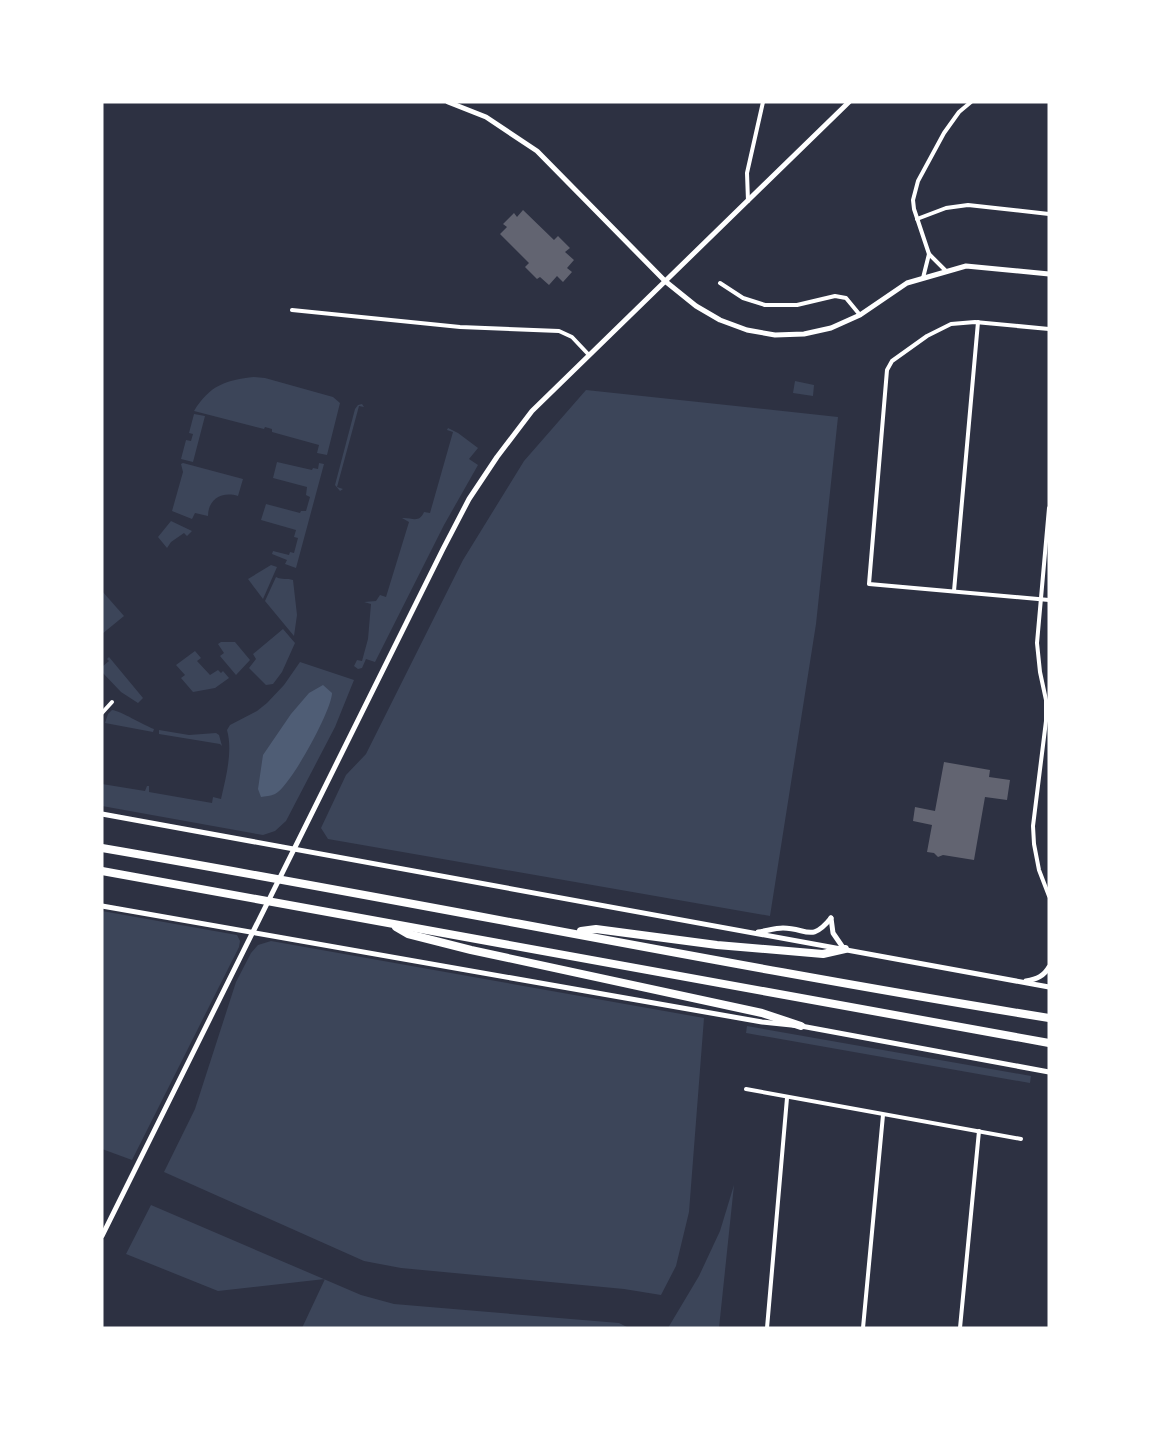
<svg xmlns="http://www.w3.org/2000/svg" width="1151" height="1430" font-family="'Libre Baskerville',serif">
  <rect width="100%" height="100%" fill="#2d3142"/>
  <g fill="#3c4559">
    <path d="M254,377l11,1 68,19 7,6 -13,52 -10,-2 2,-8 -47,-13v-3l-7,-2 -1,2 -70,-18c16,-26 32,-31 60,-34z"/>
    <path d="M795,381l19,4 -1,11 -20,-3z"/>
    <path d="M586,390l252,27 -22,207 -46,292 -442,-77 -7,-11 25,-53 20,-21 97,-194 61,-99z"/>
    <path d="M362,404l2,3 -5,-1 -22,81 6,2 -3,2 -5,-6 20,-76 3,-4z"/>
    <path d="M194,414l11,2 -12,46 -12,-3 5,-19 5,1 2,-7 -4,-1z"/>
    <path d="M448,428l10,5 20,15 -9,11 9,6 -34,60 -69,137 -9,-3 -4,9 -4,1 -4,-3 3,-6 5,1 6,-22 3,-35 -7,-2 12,-1 4,-6 6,2 23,-75 -7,-4c9,-1 17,6 22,-6l6,1 23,-81 -6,-2z"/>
    <path d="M277,462l35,8 1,-2 5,1 1,-6 5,1 -28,104 -11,-4 2,-4 -15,-6 1,-3 16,4 1,-3 4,1 4,-15 -4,-1 2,-7 -35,-10 5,-16 34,9 1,-2h5l4,-14 -4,-2 1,-8 -34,-9z"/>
    <path d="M183,463l60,16 -5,17c-16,-5 -30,3 -30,20l-13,-3 -3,6 -20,-8 11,-39 -2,-8z"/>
    <path d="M171,521l21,10 -5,5 -3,-3 -13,9 -4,6 -9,-11z"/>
    <path d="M271,565l6,2 -14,32 -15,-20z"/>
    <path d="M276,577c6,3 11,1 17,3l4,35 -3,21 -29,-35z"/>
    <path d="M102,591l22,25 -22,18z"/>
    <path d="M283,629l12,14 -13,29 -9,12 -7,1 -17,-17 7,-9 -3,-5z"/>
    <path d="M221,642h14l15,18 -14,15 -16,-19 4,-3 -6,-9z"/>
    <path d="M195,651l6,7 -4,3 13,14 8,-5 3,3 2,-2 6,7 -14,10 -22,4 -12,-14 4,-3 -9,-10z"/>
    <path d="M109,657l34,41 -5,5 -17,-11 -19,-20v-5l7,-6 -2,-2z"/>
    <path d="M300,662l54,18 -19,47 -49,94 -11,10 -12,4 -161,-29v-22l43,7 2,-5h2v6l63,11 1,-6 8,2c5,-22 12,-48 6,-69l3,-5 27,-14 10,-8 17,-18z"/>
    <path d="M112,710c9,1 31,15 42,19l-1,3 -48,-9 3,-9z"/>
    <path d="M159,730l30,5 27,-2 3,2 3,11 -2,-2 -61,-10z"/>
    <path d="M102,911l135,24 3,6 -1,6 -107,213 -30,-11z"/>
    <path d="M271,941l433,77 -15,194 -13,54 -15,29 -37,-6 -223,-21 -37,-7 -200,-89 31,-63 41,-127 15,-29 7,-8z"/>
    <path d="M747,1026l284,50 -1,7 -284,-50z"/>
    <path d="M734,1185l-15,143h-51l31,-52 21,-45z"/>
    <path d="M151,1205l210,90 33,9 225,19 10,5h-327l23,-49 -107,12 -92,-37z"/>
  </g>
  <path fill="#4f5d75" d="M323,685l9,8c0,17 -42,94 -57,101 -4,2 -10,2 -14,3l-3,-8 5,-34 28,-41 18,-21z"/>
  <g fill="#626471">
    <path d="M523,210l31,30 4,-4 12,12 -5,4 9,8 -7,8 5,4 -9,10 -6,-6 -8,9 -9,-8 -3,2 -12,-12 4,-4 -29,-29 7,-7 -4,-3 11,-11 3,4z"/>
    <path d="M944,762l46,8 -1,7 21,3 -3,20 -22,-3 -11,63 -31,-5 -5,2 -4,-4 -7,-1 5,-27 -19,-4 2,-14 20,4z"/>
  </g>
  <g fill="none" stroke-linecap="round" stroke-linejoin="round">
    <g stroke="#fff" stroke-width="4">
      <path d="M748,201l-1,-28 16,-71"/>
      <path d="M917,219l29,-11 22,-3 81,9"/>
      <path d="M929,254l17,17"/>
      <path d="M923,278l6,-24 -15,-45 -1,-9 5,-19 26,-48 15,-21 12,-10"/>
      <path d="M720,283l23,15 22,7h32l38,-9 11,2 14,17"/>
      <path d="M292,310l168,17 99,4 13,6 17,18"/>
      <path d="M1049,329l-74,-7 -24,2 -24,12 -35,25 -5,9 -18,214 180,16"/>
      <path d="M1049,508l-12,135 3,29 6,28v21l-13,105 1,18 5,26 10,26"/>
      <path d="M954,591l24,-269"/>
      <path d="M102,713l10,-11"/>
      <path d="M746,1089l275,50"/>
      <path d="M767,1328l20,-230"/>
      <path d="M863,1328l20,-213"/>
      <path d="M960,1328l19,-197"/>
    </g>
    <path stroke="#fff" stroke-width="5" d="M448,102l38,15 51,34 128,130 31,25 24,14 27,10 28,5 29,-1 27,-6 29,-13 47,-32 59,-17 83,8"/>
    <g stroke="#fff" stroke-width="5">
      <path d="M102,814l947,173"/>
      <path d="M102,906l660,116 39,4 248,46"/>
      <path d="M831,918l2,15 11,16"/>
      <path d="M758,932c8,-1 17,-4 25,-4 24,0 28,15 48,-10"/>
      <path d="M1026,981c11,-2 18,-5 23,-14"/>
      <path d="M102,1236l341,-687 26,-50 28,-42 35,-46 317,-309"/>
    </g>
    <g stroke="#fff" stroke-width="8">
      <path d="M102,848c316,54 630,119 947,170"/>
      <path d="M102,871l947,172"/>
      <path d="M396,927l12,7 63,16 291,63 39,13"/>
      <path d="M581,931l15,-2 121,16 106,9 22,-5"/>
    </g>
  </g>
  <rect width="1151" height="1430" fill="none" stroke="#ffffff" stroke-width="207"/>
</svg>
